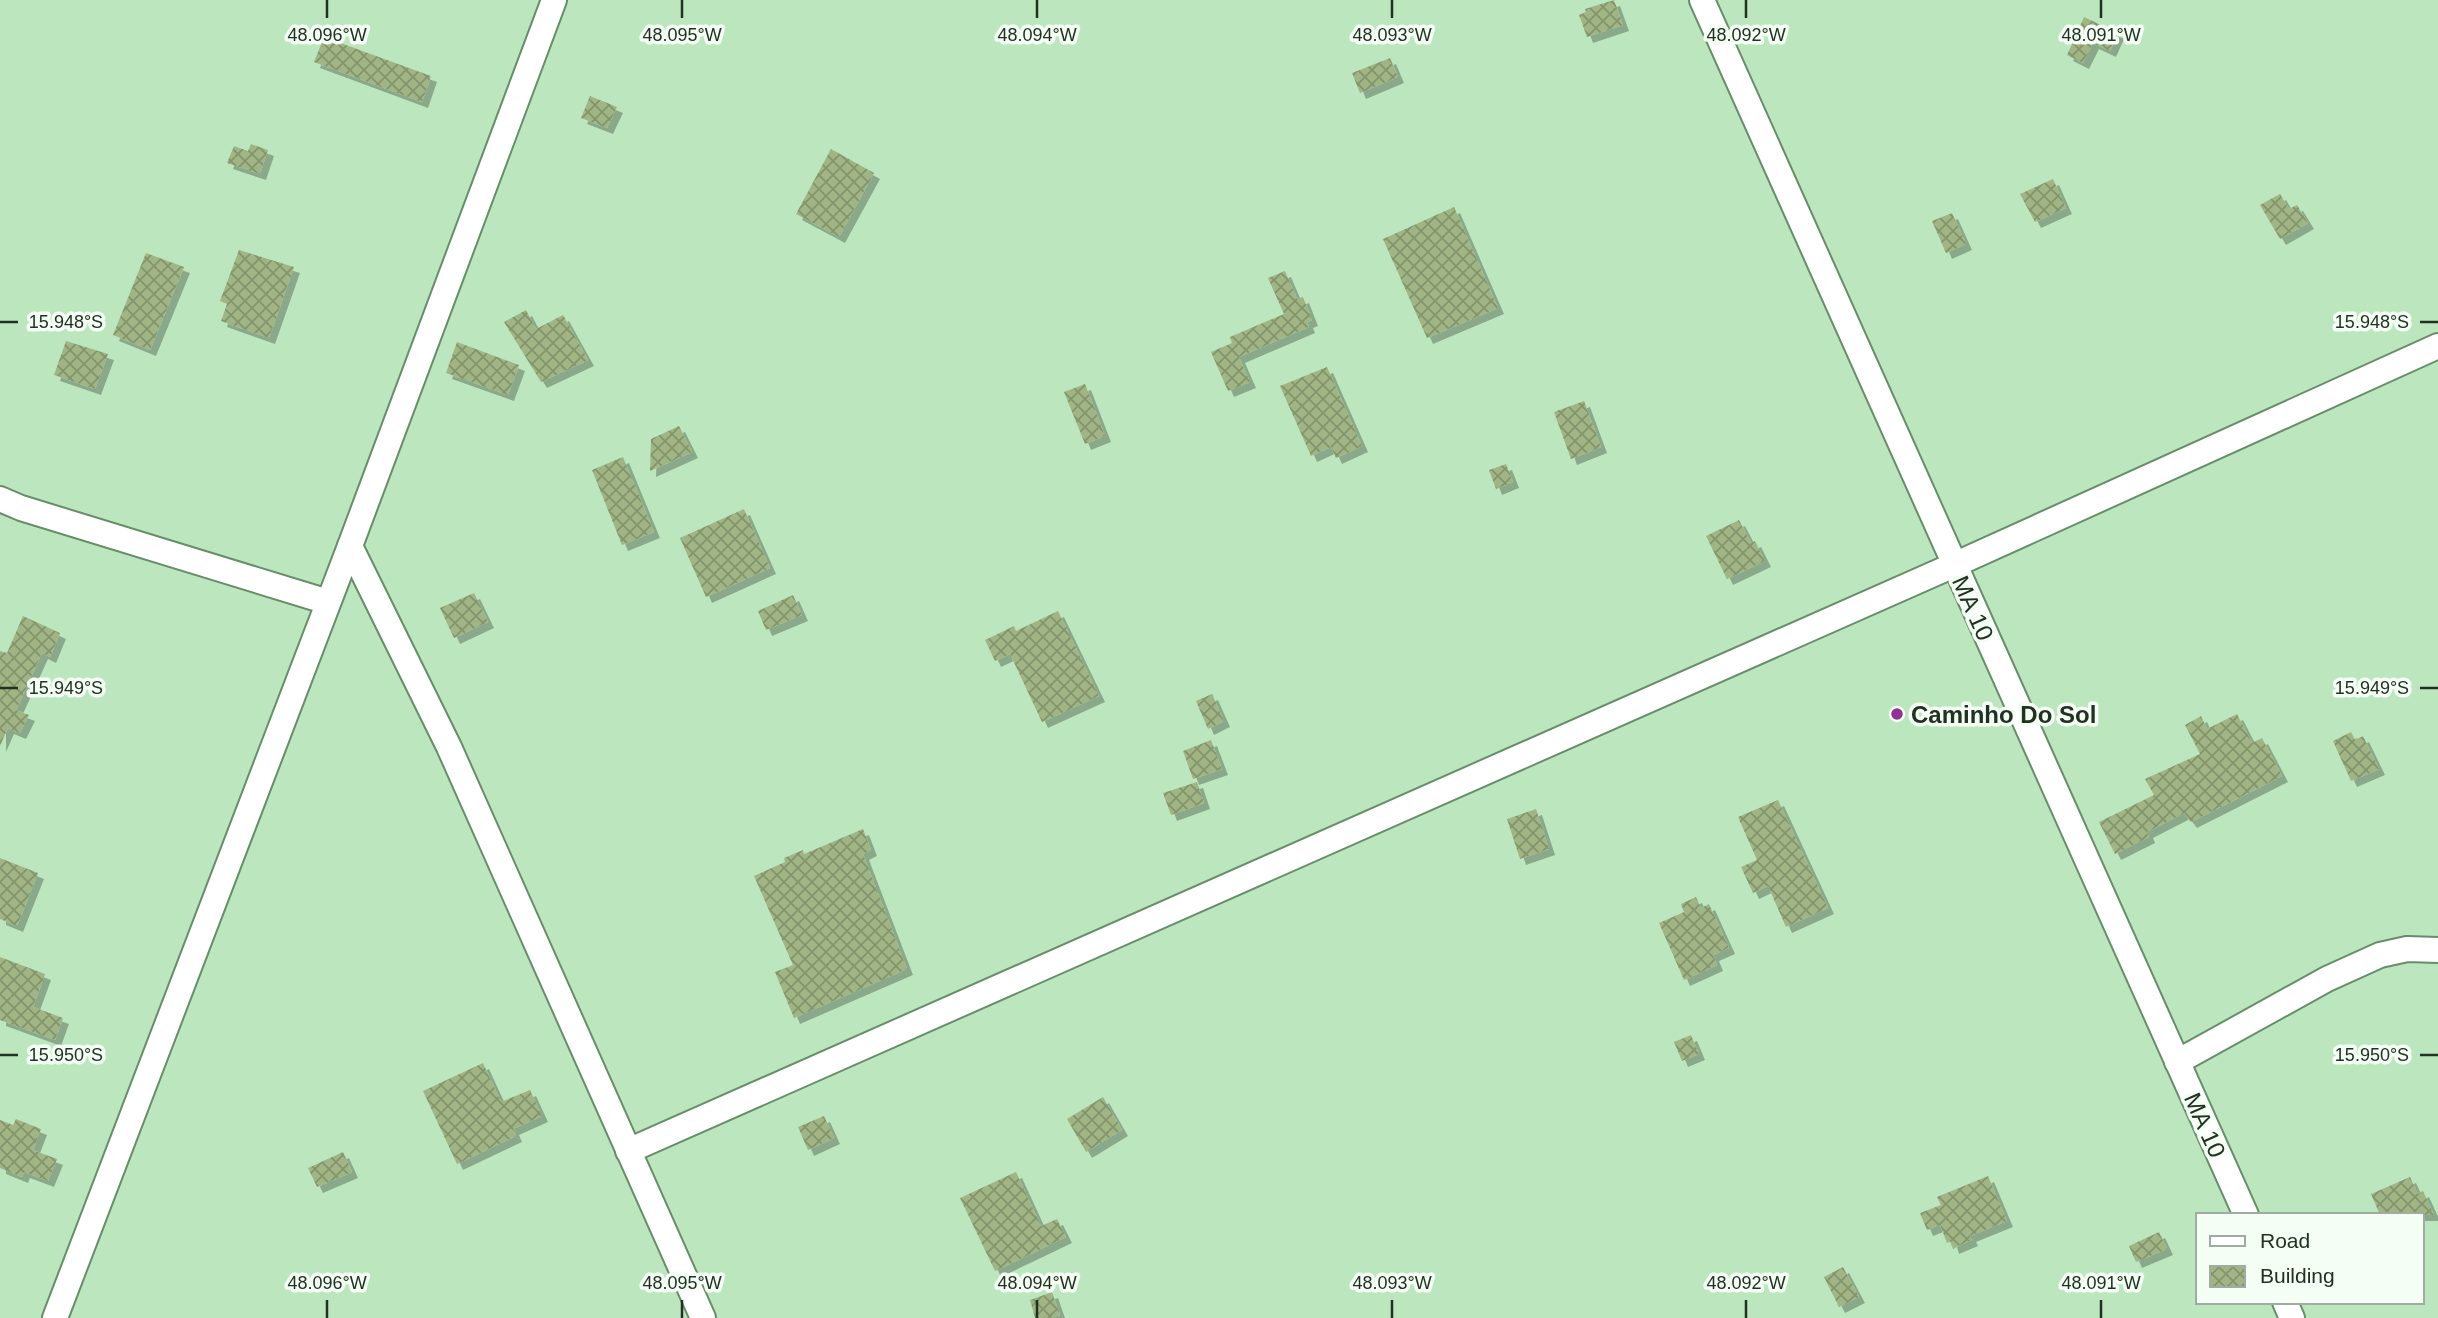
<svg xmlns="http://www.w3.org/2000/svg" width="2438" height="1318" font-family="Arial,sans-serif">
  <defs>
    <pattern id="building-cross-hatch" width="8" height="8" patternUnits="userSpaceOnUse" patternTransform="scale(1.75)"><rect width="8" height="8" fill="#a1b584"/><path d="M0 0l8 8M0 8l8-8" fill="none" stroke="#83946c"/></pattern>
    <filter id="shadow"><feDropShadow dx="6" dy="6" stdDeviation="0" flood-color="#0004"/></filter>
  </defs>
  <rect width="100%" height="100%" fill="#bce7be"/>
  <g fill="url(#building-cross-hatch)" filter="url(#shadow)">
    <path d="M1614,0l9,25 -36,12 -8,-22 7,-3 -1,-3z"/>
    <path d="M2084,17l34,16 -8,18 -17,-8 -10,20 -16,-8z"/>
    <path d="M324,37l107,39 -9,26 -108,-40z"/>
    <path d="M1390,58l8,19 -38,16 -8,-20z"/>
    <path d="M590,96l27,11 -10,21 -26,-10z"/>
    <path d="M251,144l17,6 -8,24 -33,-11 7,-17 14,5z"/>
    <path d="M831,149l43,24 -35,64 -43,-23z"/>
    <path d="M2053,179l13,29 -31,14 -15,-28z"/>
    <path d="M2280,194l9,15 8,-4 11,18 -28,16 -20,-34z"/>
    <path d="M1454,207l44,101 -71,30 -44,-99z"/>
    <path d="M1952,213l14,31 -20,9 -14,-32z"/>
    <path d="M239,250l55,17 -25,71 -48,-17 6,-17 -7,-3z"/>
    <path d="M146,253l38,14 -34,83 -37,-15z"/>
    <path d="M1285,271l12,28 6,-2 9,23 -5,2 2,5 -70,30 11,25 -22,9 -17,-39 21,-9 -2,-6 54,-23 -16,-36z"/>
    <path d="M526,310l10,19 27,-14 25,45 -47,22 -37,-60z"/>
    <path d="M66,341l42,13 -13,35 -41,-14z"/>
    <path d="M457,342l62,23 -11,30 -62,-22z"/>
    <path d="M1327,367l35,79 -26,12 -5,-11 -20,9 -31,-70z"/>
    <path d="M1085,384l20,52 -20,8 -21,-52z"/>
    <path d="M1584,401l17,46 -30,12 -17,-47z"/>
    <path d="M679,426l13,26 -42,19 1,-32z"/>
    <path d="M623,457l31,75 -32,13 -30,-75z"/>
    <path d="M1506,464l7,18 -17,7 -7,-19z"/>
    <path d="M744,509l26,59 -64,29 -26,-59z"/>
    <path d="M1739,520l12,23 4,-2 10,20 -38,18 -21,-43z"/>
    <path d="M474,593l14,29 -34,16 -14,-30z"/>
    <path d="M793,595l9,20 -36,15 -8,-19z"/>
    <path d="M1058,611l41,85 -57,26 -32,-68 -15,7 -10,-21 29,-14 2,5z"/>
    <path d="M23,616l37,17 -10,24 -8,-4 -26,57 13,5 -9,18 -12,-5 -8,18v-95l7,2z"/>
    <path d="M1212,694l12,27 -16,8 -12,-28z"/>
    <path d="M2237,714l15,29 10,-5 20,38 -91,46 -7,-9 -37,19 2,5 -34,17 -16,-32 55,-27 -9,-16 55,-25 -15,-29 16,-9 6,13z"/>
    <path d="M2351,732l4,8 8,-4 16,33 -28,12 -18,-40z"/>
    <path d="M1211,740l11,29 -29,10 -10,-28z"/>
    <path d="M1197,782l7,21 -33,12 -8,-22z"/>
    <path d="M1778,800l50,108 -42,19 -18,-41 -15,7 -12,-26 16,-7 -19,-43z"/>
    <path d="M1536,809l13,40 -29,10 -13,-40z"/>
    <path d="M863,829l8,21 -8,4 44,115 -113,49 -19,-46 18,-7 -39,-89 31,-14 -1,-4 19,-8 1,4z"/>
    <path d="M0,858l38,15 -21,53 -17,-7z"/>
    <path d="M1696,897l5,11 8,-4 20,44 -16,7 4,10 -33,15 -25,-57 25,-11 -3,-8z"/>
    <path d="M0,957l45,17 -12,33 30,11 -8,22 -55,-20z"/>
    <path d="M1691,1035l8,19 -17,7 -8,-19z"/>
    <path d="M483,1063l18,39 29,-12 12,26 -29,13 3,7 -59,28 -34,-73z"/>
    <path d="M1103,1097l19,33 -36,22 -19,-33z"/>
    <path d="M824,1116l10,22 -26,12 -10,-23z"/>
    <path d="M16,1119l25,10 -8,21 24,9 -9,22 -24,-9 -2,5 -22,-9v-48l13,5z"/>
    <path d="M343,1152l9,20 -35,15 -9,-19z"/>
    <path d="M1016,1172l25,54 16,-7 9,18 -71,34 -35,-73z"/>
    <path d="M1988,1176l19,45 -37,15 2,4 -19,8 -2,-7 -4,2 -7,-18 -13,5 -7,-17 21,-8 -4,-8z"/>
    <path d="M2410,1177l8,17 5,-3 11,24h-54l-9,-21z"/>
    <path d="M2159,1232l8,17 -31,13 -7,-16z"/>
    <path d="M1843,1267l16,30 -20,10 -15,-30z"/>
    <path d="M1052,1292l8,23 -10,3h-15l-5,-18z"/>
  </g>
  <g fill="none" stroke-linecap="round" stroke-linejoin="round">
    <defs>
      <g id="minor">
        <path d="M1702,0l544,1215"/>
        <path d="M0,499l21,9 307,94"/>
        <path d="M350,546l99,201 254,571"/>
        <path d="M2177,1062l150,-83 53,-24 27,-6 31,1"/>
        <path d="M628,1151l1326,-586 484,-219"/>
        <path d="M2285,1302l7,16"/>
        <path d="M55,1318l295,-772 204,-546"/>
      </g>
    </defs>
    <use href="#minor" stroke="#668e69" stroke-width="28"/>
    <use href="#minor" stroke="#fff" stroke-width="24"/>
  </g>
  <path fill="none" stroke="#213222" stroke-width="2.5" d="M327,0v18M682,0v18M1037,0v18M1392,0v18M1746,0v18M2101,0v18M0,322h18M2420,322h18M0,688h18M2420,688h18M0,1055h18M2420,1055h18M327,1300v18M682,1300v18M1037,1300v18M1392,1300v18M1746,1300v18M2101,1300v18"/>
  <circle fill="#943198" stroke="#f5fef5" stroke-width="2.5" cx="1897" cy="714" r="7"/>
  <g text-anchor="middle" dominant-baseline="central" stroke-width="7" stroke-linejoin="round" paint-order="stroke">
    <g font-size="24" fill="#213222" stroke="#f5fef5">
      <text transform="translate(1973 608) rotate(66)">MA 10</text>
      <text transform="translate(2205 1125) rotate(66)">MA 10</text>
    </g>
    <g font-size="24" font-weight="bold" fill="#213222" stroke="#f5fef5" text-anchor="start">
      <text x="1911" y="714">Caminho Do Sol</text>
    </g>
  </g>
  <g font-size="18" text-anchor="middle" fill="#213222" stroke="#f5fef5" stroke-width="7" stroke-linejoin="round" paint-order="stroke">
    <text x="327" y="41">48.096°W</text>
    <text x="682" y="41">48.095°W</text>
    <text x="1037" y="41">48.094°W</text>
    <text x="1392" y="41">48.093°W</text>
    <text x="1746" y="41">48.092°W</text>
    <text x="2101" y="41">48.091°W</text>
    <text x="66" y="328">15.948°S</text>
    <text x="2372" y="328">15.948°S</text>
    <text x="66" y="694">15.949°S</text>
    <text x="2372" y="694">15.949°S</text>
    <text x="66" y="1061">15.950°S</text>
    <text x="2372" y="1061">15.950°S</text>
    <text x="327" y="1289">48.096°W</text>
    <text x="682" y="1289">48.095°W</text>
    <text x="1037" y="1289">48.094°W</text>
    <text x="1392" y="1289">48.093°W</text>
    <text x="1746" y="1289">48.092°W</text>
    <text x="2101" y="1289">48.091°W</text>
  </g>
  <rect x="2196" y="1213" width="228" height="91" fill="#f5fef5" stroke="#a0aca1" stroke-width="2"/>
  <rect x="2210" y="1236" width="35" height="10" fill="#ffffff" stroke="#a0aca1" stroke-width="2"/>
  <text x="2260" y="1248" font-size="21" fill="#213222">Road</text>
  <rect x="2210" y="1266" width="35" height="21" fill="url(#building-cross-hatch)" stroke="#a0aca1" stroke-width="2"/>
  <text x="2260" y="1283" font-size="21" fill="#213222">Building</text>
</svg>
